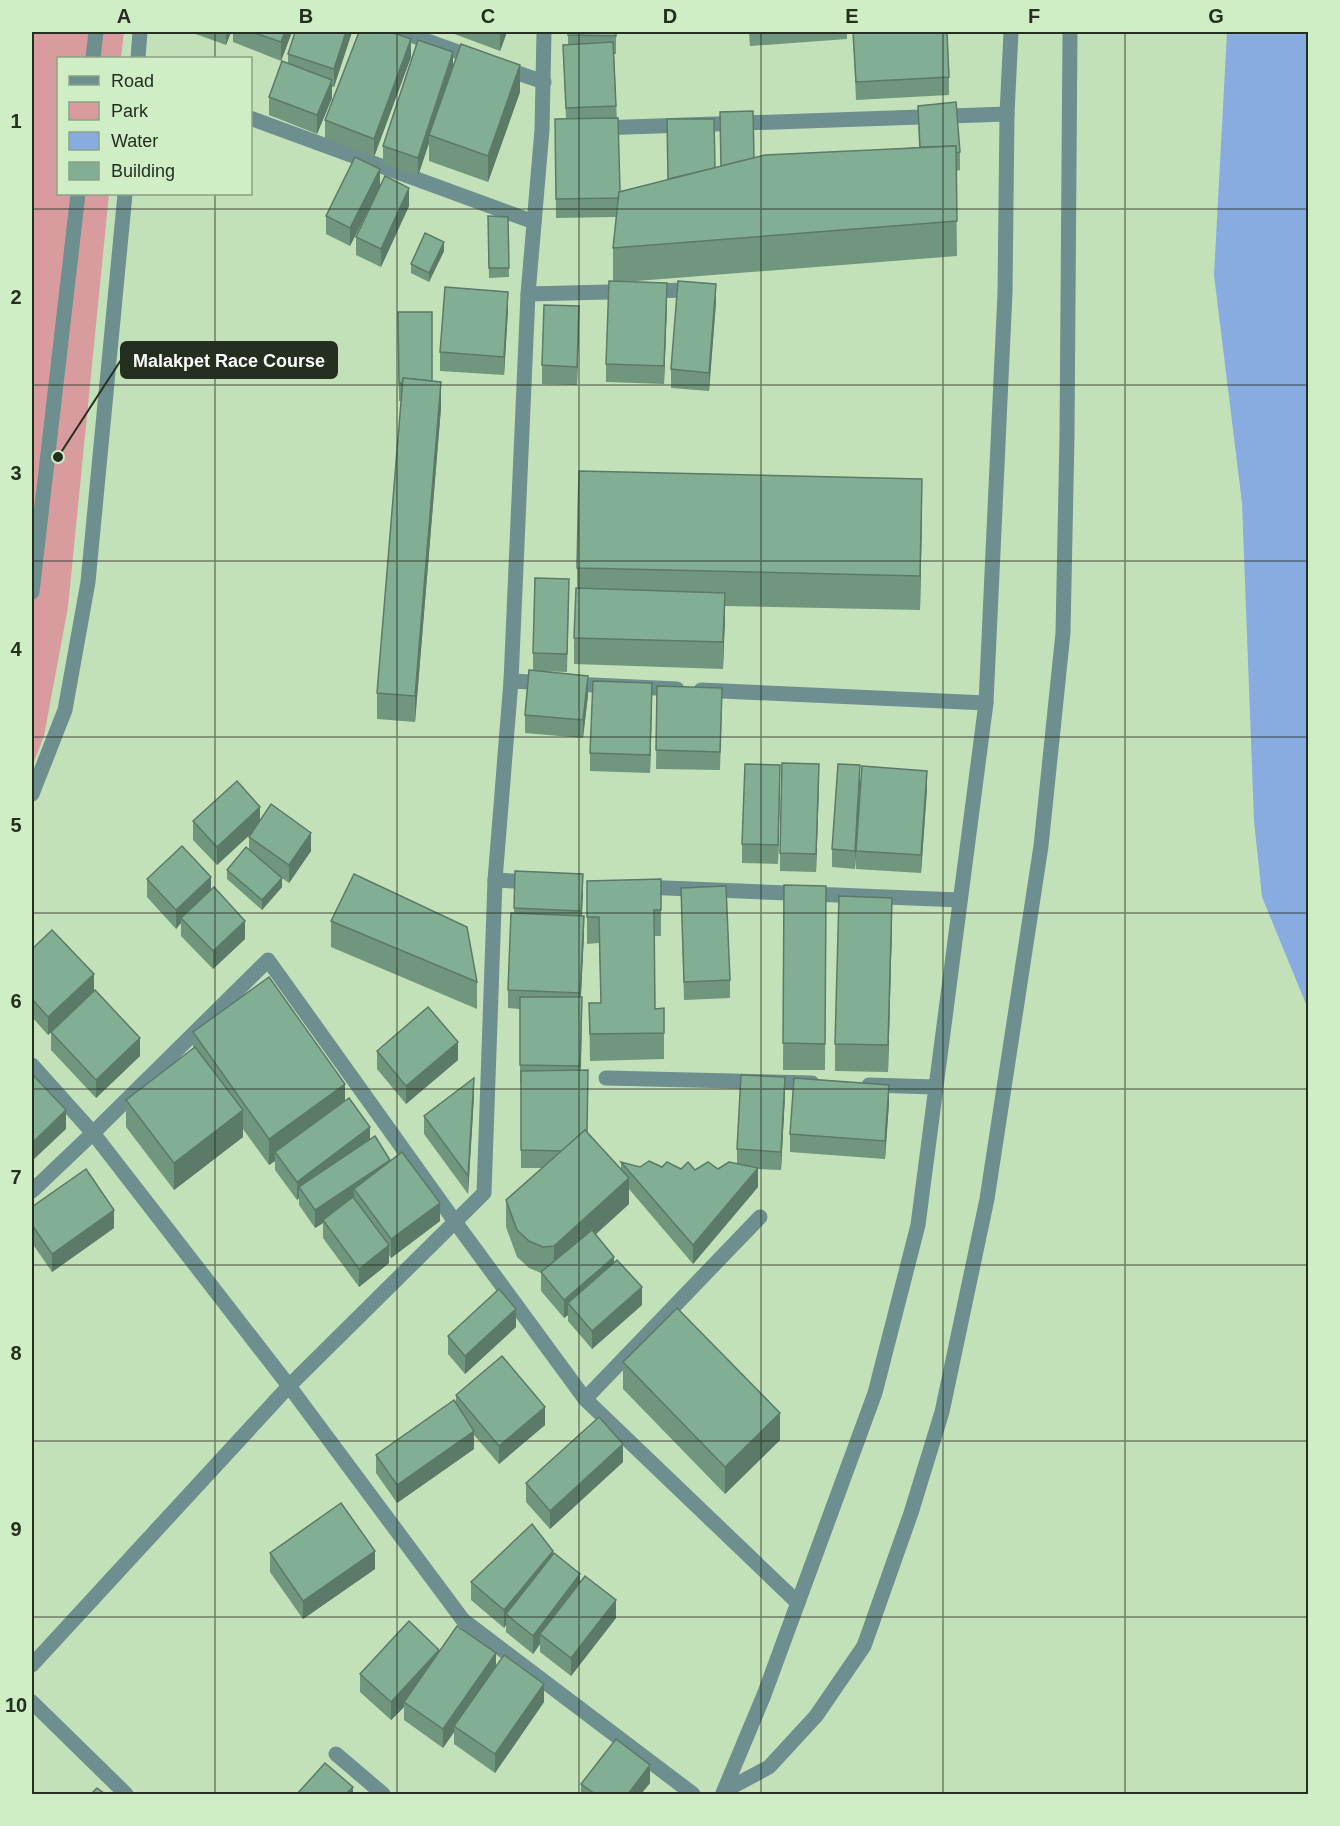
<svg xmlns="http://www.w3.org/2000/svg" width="1340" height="1826" font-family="Helvetica,sans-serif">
  <rect width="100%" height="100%" fill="#c3e1b9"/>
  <path fill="#d99c9e" d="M32,32h92l-3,26h-63v136h51l-41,413 -24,129 -12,31z"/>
  <path fill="#89ace0" d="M1227,32h81v977l-46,-112 -8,-76 -12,-318 -28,-228z"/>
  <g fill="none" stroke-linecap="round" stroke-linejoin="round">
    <g stroke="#6d8f90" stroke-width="15">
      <path d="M402,32l76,27"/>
      <path d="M93,58l3,-26"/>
      <path d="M138,58l2,-26"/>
      <path d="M503,68l41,14"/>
      <path d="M250,118l284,104"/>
      <path d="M599,128l408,-14"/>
      <path d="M528,294l160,-4"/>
      <path d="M32,592l46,-398"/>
      <path d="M511,681l166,8"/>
      <path d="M701,690l285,13"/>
      <path d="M32,794l33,-84 23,-128 37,-388"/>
      <path d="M495,880l39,2"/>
      <path d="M642,887l318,13"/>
      <path d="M32,1065l61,68 196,253 174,234 230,174"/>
      <path d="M606,1078l206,5"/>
      <path d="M869,1085l66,2"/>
      <path d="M32,1191l61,-58 175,-173 188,263 129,176 213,204"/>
      <path d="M585,1399l175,-182"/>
      <path d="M32,1665l257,-279 195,-193 11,-313 16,-199 17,-387 14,-164 2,-98"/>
      <path d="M32,1702l94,92"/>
      <path d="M336,1754l47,40"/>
      <path d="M726,1790l43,-23 47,-51 48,-70 47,-133 31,-101 45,-213 54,-353 22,-213 4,-197 3,-404"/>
      <path d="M723,1793l41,-98 111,-302 43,-168 68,-522 19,-410 2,-179 4,-82"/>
    </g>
  </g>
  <g fill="#70967e">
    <path d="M190,32h41l-5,13z"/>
    <path d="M233,32h59l-11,29 -48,-19z"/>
    <path d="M352,32l-18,55h-2v11l-15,36 -48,-19v-18l19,-34v-9z"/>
    <path d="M449,32h58l-7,19z"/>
    <path d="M616,32v22h-2l6,137 101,-25 -1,-54 34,46 165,-11 -1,-41 42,46v18l-4,1 1,85 -333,26 43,20 -3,82 -58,-2v-18l7,-83v-33l3,-31 -60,1 -1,-99h11l-3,-74 5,-1v-9z"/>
    <path d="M749,32h98v7l-97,7z"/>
    <path d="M853,32l96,45v18l-93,5z"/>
    <path d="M411,57l-37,100 -49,-19v-18z"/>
    <path d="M453,67l67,25 -32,90 -59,-21v-18l-11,33 -35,-12v-18z"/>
    <path d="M380,187l29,19 -28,61 -25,-12v-18l21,-45 -27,54 -24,-12v-18z"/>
    <path d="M488,216l20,1 1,60 -20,1z"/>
    <path d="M444,251l-15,31 -18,-9v-9z"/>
    <path d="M716,302l-7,89 -38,-3v-19z"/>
    <path d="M508,310l-4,65 -64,-4v-19z"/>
    <path d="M398,312l34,69 9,27 -26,314 -38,-3v-26l24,-292h-2z"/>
    <path d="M579,324l-2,61 -35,-1v-19z"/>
    <path d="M922,513l-2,97 -195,-4 -2,63 -149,-5v-26l3,-50v-20z"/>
    <path d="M569,597l-2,75 -28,-1 49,24 -5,43 -58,-5v-18l8,-44v-18z"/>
    <path d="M657,686l65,20 -2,64 -64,-1z"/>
    <path d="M652,701l-2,72 -60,-2v-18z"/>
    <path d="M819,782l-3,90 -36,-1v-18z"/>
    <path d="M780,783l-2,81 -36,-1v-19z"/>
    <path d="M860,783l-5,86 -23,-2v-18z"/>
    <path d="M927,789l-6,84 -65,-4v-18z"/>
    <path d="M193,821h67l51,30 -22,32 -7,-5v9l-20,23 -35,-31v-9l22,-20v-13l4,-5 -36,33 -24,-25z"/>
    <path d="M515,871l68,21 -1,24 2,18 -3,63 1,18 -1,55 6,62 34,37v-7l19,5h22l33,3 23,-1 19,-6v-14l48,-54 -4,75 -23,-1v18l-65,77 -64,-75v15l-34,31 47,70 -50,44 -24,-28v-6l-4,3 -23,-27v-18l-12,-5 -12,-11 -11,-30v-27l36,-32h-21v-85h-1v-74l-12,-1v-18l6,-77z"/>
    <path d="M147,879l64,11 34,49 -32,30 -32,-33v-13l-5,6 -29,-32z"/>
    <path d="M661,879v57h-7l1,73 9,-1v51l-74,2 -1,-58h12l-2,-60 -12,1v-63z"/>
    <path d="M784,885l42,1 -1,184h-42z"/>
    <path d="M681,888l49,92v18l-46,2z"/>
    <path d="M331,921l146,61v27l-146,-62z"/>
    <path d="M892,924l-4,148 -53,-1v-27z"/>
    <path d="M32,949l62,42 46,65 -44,42 -45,-48v-18l-3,3 -16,-18z"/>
    <path d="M193,1032l152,68 25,40 20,22 50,59 -49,37 -2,-3v8l-30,24 -36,-49v-15l-8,5 -16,-23v-7l-2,2 -22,-30v-9l-6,4 -26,-36v8l-69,53 -48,-63v-27l67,-51z"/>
    <path d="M377,1051l81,9 -52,44 -29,-35z"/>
    <path d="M474,1096l-6,98 -44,-60v-18z"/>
    <path d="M889,1103l-4,56 -95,-7v-18z"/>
    <path d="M32,1207l82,21 -62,44 -20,-29z"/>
    <path d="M516,1327l-51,47 -17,-20v-18z"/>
    <path d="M623,1362l157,78 -55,54 -102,-105z"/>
    <path d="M456,1395l89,30 -46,39 -25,-29v14l-77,54 -21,-30v-18l80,-51z"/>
    <path d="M623,1462l-73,67 -24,-27v-19z"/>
    <path d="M270,1553l105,16 -72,50 -33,-47z"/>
    <path d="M553,1555l63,63 -45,58 -31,-24v-8l-7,10 -27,-22v-7l-2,3 -33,-28v-18z"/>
    <path d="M439,1651l57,14 48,37 -49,71 -41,-29v-12l-11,16 -39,-28v-13l-13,13 -31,-28v-18z"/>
    <path d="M650,1783l-9,11h-60v-10z"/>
  </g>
  <g fill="#5b7a67">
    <path d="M226,32h5l-5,13z"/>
    <path d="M285,32h7l-11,29v-19z"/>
    <path d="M346,32h6l-18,55v-18z"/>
    <path d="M501,32h6l-7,19v-18z"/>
    <path d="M411,39v18l-37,100v-18z"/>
    <path d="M453,52v18l-24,65v8l-11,33v-18z"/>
    <path d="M520,65v27l-32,90v-26z"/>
    <path d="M332,80v18l-15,36v-19z"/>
    <path d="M380,169v18l-30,59v-18z"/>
    <path d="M409,188v18l-28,61v-18z"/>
    <path d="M444,242v9l-15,31v-9z"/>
    <path d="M667,283v19l-3,82v-18z"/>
    <path d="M716,284v18l-7,89v-18z"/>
    <path d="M508,292v18l-4,65v-18z"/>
    <path d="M579,306v18l-2,61v-18z"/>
    <path d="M441,382v26l-26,314v-26z"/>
    <path d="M922,479v34l-2,97v-34z"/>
    <path d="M725,593v27l-2,49v-27z"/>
    <path d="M588,676v19l-5,43v-18z"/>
    <path d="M652,683v18l-2,72v-18z"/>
    <path d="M819,764v18l-3,90v-18z"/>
    <path d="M780,765v18l-2,81v-19z"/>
    <path d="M860,765v18l-5,86v-18z"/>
    <path d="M927,771v18l-6,84v-18z"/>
    <path d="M260,807v18l-43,40v-18z"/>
    <path d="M311,833v18l-22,32v-18z"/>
    <path d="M583,874v18l-2,37v-18z"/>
    <path d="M211,877v18l-30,23v5l-5,6v-19z"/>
    <path d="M282,878v9l-20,23v-10z"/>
    <path d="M892,898v26l-4,148v-27z"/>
    <path d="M584,916v18l-4,77v-18z"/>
    <path d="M245,921v18l-32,30v-18z"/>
    <path d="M94,974v18l-46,43v-18z"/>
    <path d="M140,1038v18l-44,42v-18z"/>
    <path d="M458,1042v18l-52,44v-18z"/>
    <path d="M785,1077v18l-4,75v-18z"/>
    <path d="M474,1078v18l-6,98v-18z"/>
    <path d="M345,1084v27l-70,41v9l-6,4v-26z"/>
    <path d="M889,1085v18l-4,56v-18z"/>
    <path d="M66,1110v19l-34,32v-18z"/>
    <path d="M243,1110v27l-69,53v-27z"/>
    <path d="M370,1127v18l-71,42v11l-2,2v-18z"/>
    <path d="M390,1160v18l-36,11v13l-31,18v3l-8,5v-18z"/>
    <path d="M758,1168v19l-65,77v-19z"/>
    <path d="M629,1178v26l-75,68v-26z"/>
    <path d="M440,1203v18l-49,37v-19z"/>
    <path d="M114,1210v18l-62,44v-18z"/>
    <path d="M389,1245v18l-30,24v-18z"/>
    <path d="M614,1257v18l-46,28v12l-4,3v-18z"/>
    <path d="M642,1287v18l-50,44v-18z"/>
    <path d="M516,1309v18l-51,47v-18z"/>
    <path d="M545,1407v18l-46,39v-18z"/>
    <path d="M780,1413v27l-55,54v-27z"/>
    <path d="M474,1431v18l-77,54v-18z"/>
    <path d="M623,1444v18l-73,67v-18z"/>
    <path d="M375,1551v18l-72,50v-18z"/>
    <path d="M553,1551v18l-47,45v11l-2,3v-18z"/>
    <path d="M580,1574v18l-40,42v10l-7,10v-18z"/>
    <path d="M616,1600v18l-45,58v-18z"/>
    <path d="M439,1650v18l-35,34v5l-13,13v-18z"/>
    <path d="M496,1653v18l-42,55v6l-11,16v-19z"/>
    <path d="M544,1684v18l-49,71v-19z"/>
    <path d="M650,1765v18l-9,11h-13z"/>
    <path d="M353,1787v7h-7z"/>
  </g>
  <g fill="#82af93" stroke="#5b7a67" stroke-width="1.5">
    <path d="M252,32h33l-4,10z"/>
    <path d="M295,32h51l-12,37 -46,-15z"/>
    <path d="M359,32h32l20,7 -37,100 -49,-19z"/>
    <path d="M568,32h48v4l-48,-1z"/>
    <path d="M853,32h94l2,45 -93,5z"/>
    <path d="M418,40l35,12 -35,106 -35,-12z"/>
    <path d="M613,42l3,64 -50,2 -3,-63z"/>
    <path d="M461,44l59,21 -32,91 -59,-21z"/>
    <path d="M282,61l50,19 -15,35 -48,-18z"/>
    <path d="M956,102l4,50 -4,1v-7l-36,1 -2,-41z"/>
    <path d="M753,111l1,47 -33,8 -1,-54z"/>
    <path d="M618,118l2,73 -2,7 -62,1 -1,-80z"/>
    <path d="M667,119h47l1,49 -47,11z"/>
    <path d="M956,146l1,75 -344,27 6,-56 146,-37z"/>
    <path d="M355,157l25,12 -30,59 -24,-12z"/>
    <path d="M385,176l24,12 -28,61 -25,-12z"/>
    <path d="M488,216l20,1 1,51h-20z"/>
    <path d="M425,233l19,9 -15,31 -18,-9z"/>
    <path d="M609,281l58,2 -3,83 -58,-2z"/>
    <path d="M678,281l38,3 -7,89 -38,-4z"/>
    <path d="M445,287l63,5 -4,65 -64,-5z"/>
    <path d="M544,305l35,1 -2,61 -35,-2z"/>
    <path d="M398,312h34v69l-29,-3 -1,5h-3z"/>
    <path d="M403,378l38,4 -26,314 -38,-3z"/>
    <path d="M579,471l343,8 -2,97 -343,-8z"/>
    <path d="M535,578l34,1 -2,75 -34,-1z"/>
    <path d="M576,588l149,5 -2,49 -149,-4z"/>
    <path d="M529,670l59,6 -5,44 -58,-5z"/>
    <path d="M593,681l59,2 -2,72 -60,-2z"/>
    <path d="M657,686l65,2 -2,64 -64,-2z"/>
    <path d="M782,763l37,1 -3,90 -36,-1z"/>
    <path d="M745,764l35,1 -2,80 -36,-1z"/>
    <path d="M838,764l22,1 -5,86 -23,-2z"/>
    <path d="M862,766l65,5 -6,84 -65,-4z"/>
    <path d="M237,781l23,26 -43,40 -24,-26z"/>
    <path d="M271,804l40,29 -22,32 -40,-28z"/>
    <path d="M182,846l29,31 -35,33 -29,-31z"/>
    <path d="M246,847l36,31 -20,22 -35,-30z"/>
    <path d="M515,871l68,3 -2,37 -67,-3z"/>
    <path d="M354,874l113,53 10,55 -146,-61z"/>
    <path d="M661,879v31h-7l1,99 9,-1v25l-74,1 -1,-31h12l-2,-86h-12v-36z"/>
    <path d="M784,885l42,1 -1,158 -42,-1z"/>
    <path d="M726,886l4,94 -46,2 -3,-94z"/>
    <path d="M214,887l31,34 -32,30 -32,-33z"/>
    <path d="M839,896l53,2 -4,147 -53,-1z"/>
    <path d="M511,913l73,3 -4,77 -72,-3z"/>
    <path d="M52,930l42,44 -46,43 -16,-18v-50z"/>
    <path d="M269,977l76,107 -76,55 -76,-107z"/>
    <path d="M95,990l45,48 -44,42 -45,-48z"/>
    <path d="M520,997h62l-2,69 -60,-1z"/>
    <path d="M428,1007l30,35 -52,44 -29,-35z"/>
    <path d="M195,1047l48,63 -69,53 -48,-63z"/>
    <path d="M588,1070l-1,62 -2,-2 -23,21 -41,-1v-79z"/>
    <path d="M32,1074l34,36 -34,33z"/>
    <path d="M741,1075l44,2 -4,75 -44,-3z"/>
    <path d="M474,1078l-6,98 -44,-60z"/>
    <path d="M794,1078l95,7 -4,56 -95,-7z"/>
    <path d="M349,1098l21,29 -73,55 -22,-30z"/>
    <path d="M585,1130l44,48 -75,68 -11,1 -14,-6 -12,-11 -11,-30z"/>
    <path d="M375,1136l15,24 -75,50 -16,-23z"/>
    <path d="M402,1152l38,51 -49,36 -37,-50z"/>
    <path d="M649,1161l13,6 5,-5 14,7 7,-7 7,8 13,-8 10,7 11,-7 29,6 -65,77 -72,-83 19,5z"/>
    <path d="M86,1169l28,41 -62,44 -20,-29v-18z"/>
    <path d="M353,1197l36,48 -30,24 -36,-49z"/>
    <path d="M592,1230l22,27 -50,43 -23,-28z"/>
    <path d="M617,1260l25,27 -50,44 -24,-28z"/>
    <path d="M499,1289l17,20 -51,47 -17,-20z"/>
    <path d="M677,1308l103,105 -55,54 -102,-105z"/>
    <path d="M502,1356l43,51 -46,39 -43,-51z"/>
    <path d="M454,1400l20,31 -77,54 -21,-30z"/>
    <path d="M599,1417l24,27 -73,67 -24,-28z"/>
    <path d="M341,1503l34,48 -72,50 -33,-48z"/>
    <path d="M532,1524l21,27 -49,59 -33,-28z"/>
    <path d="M554,1553l26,21 -47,62 -27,-22z"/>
    <path d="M585,1576l31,24 -45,58 -31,-24z"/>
    <path d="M409,1621l30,29 -48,52 -31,-28z"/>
    <path d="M457,1626l39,27 -53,76 -39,-27z"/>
    <path d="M504,1655l40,29 -49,70 -41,-28z"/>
    <path d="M616,1739l34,26 -22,29h-33l-14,-10z"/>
    <path d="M325,1763l28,24 -7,7h-49z"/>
    <path d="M97,1788l8,6h-14z"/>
  </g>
  <path fill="none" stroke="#242f20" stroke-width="1.5" stroke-opacity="0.55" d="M215,32v26M397,32v1762M579,32v1762M761,32v1762M943,32v1762M1125,32v1762M215,194v1600M32,209h1276M32,385h1276M32,561h1276M32,737h1276M32,913h1276M32,1089h1276M32,1265h1276M32,1441h1276M32,1617h1276"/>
  <path fill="none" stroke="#242f20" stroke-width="2" d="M58 457L121 360"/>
  <circle fill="#242f20" stroke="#d0eec6" stroke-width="2" cx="58" cy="457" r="6"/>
  <rect fill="#242f20" stroke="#242f20" stroke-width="2" x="121" y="342" width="216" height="36" rx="6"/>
  <g font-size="18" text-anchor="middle" font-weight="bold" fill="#fff">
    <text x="229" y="367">Malakpet Race Course</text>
  </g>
  <rect width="1340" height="1826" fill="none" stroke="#d0eec6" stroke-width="66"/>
  <rect x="57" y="57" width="195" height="138" fill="#d0eec6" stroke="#8ba284" stroke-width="1.5"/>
  <rect x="69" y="76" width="30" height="9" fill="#6d8f90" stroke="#8ba284" stroke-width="1.5"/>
  <text x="111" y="87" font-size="18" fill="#242f20">Road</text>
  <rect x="69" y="102" width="30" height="18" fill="#d99c9e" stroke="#8ba284" stroke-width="1.5"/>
  <text x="111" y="117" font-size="18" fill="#242f20">Park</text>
  <rect x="69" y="132" width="30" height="18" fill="#89ace0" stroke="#8ba284" stroke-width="1.5"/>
  <text x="111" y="147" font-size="18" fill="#242f20">Water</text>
  <rect x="69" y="162" width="30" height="18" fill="#82af93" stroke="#8ba284" stroke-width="1.5"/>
  <text x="111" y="177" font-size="18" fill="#242f20">Building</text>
  <rect x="33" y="33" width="1274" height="1760" fill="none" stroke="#242f20" stroke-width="2"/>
  <g font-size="20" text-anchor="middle" font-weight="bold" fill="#242f20">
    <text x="124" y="23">A</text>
    <text x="306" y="23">B</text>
    <text x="488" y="23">C</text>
    <text x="670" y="23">D</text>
    <text x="852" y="23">E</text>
    <text x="1034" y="23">F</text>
    <text x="1216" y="23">G</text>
    <text x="16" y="128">1</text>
    <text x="16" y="304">2</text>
    <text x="16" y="480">3</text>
    <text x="16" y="656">4</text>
    <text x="16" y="832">5</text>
    <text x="16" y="1008">6</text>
    <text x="16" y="1184">7</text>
    <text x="16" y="1360">8</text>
    <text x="16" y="1536">9</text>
    <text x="16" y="1712">10</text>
  </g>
</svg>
